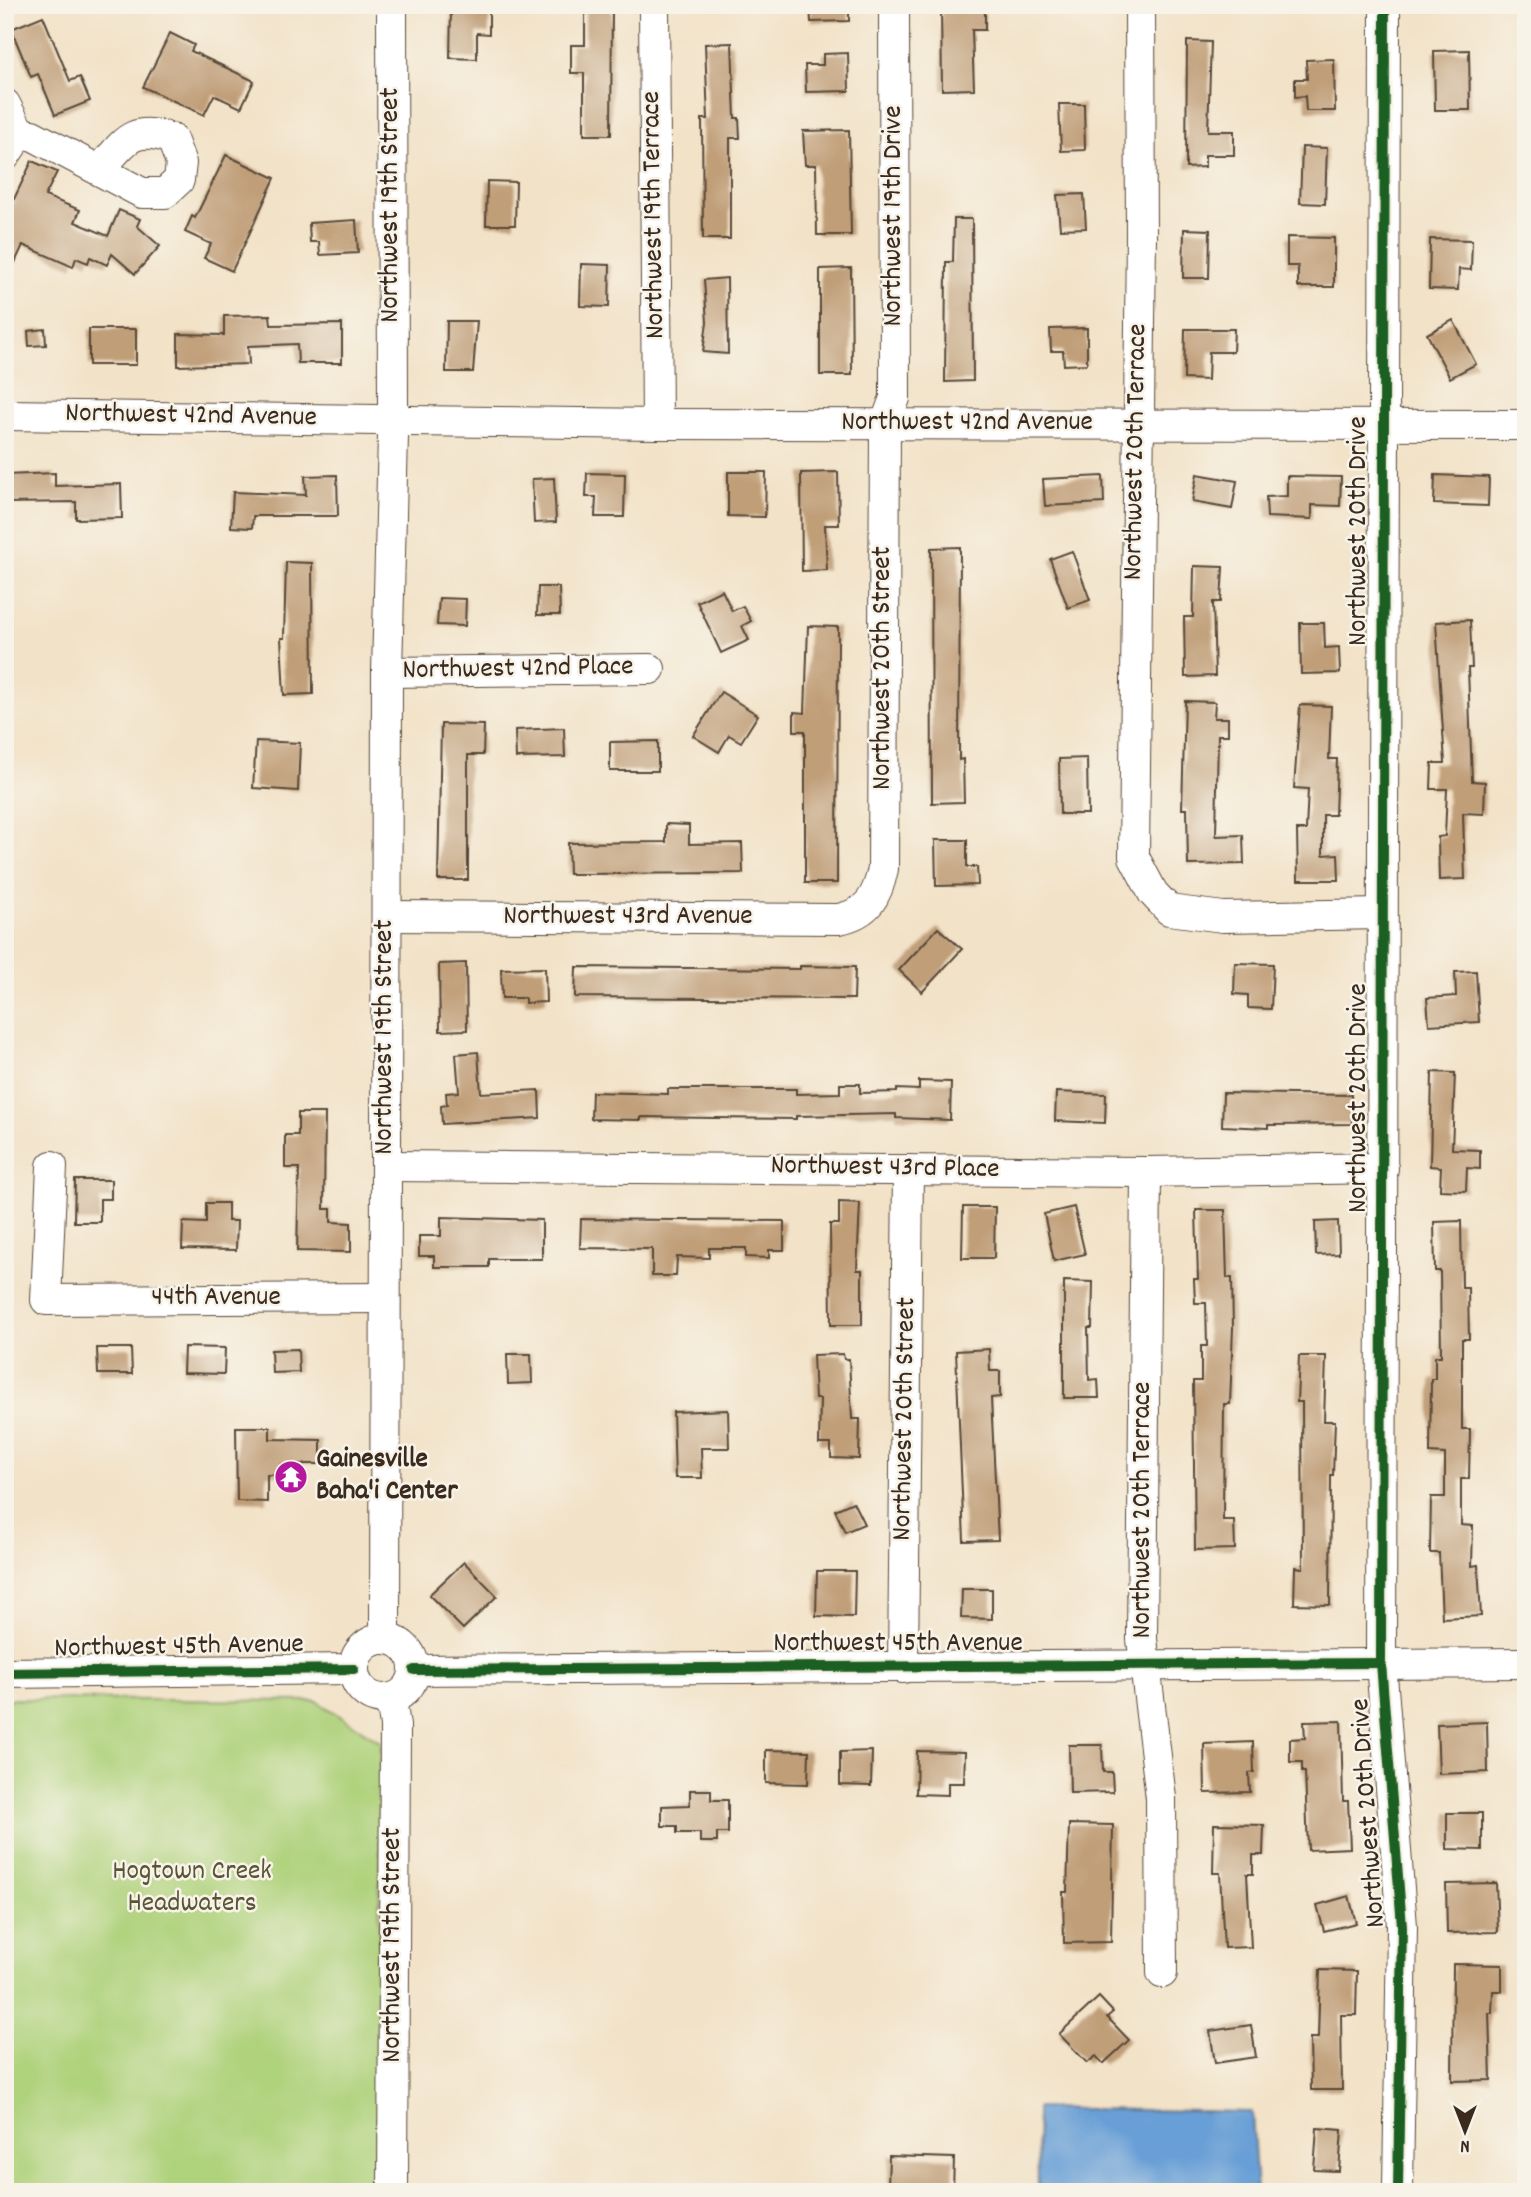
<svg xmlns="http://www.w3.org/2000/svg" width="1531" height="2197" font-family="Dekko,sans-serif">
  <rect width="100%" height="100%" fill="#f7f3e8"/>
  <filter id="ink" filterUnits="userSpaceOnUse"><feTurbulence type="fractalNoise" baseFrequency=".0143" numOctaves="2"/><feDisplacementMap in="SourceGraphic" scale="14" xChannelSelector="R" yChannelSelector="G"/><feConvolveMatrix kernelMatrix="1 2 1 2 8 2 1 2 1" color-interpolation-filters="sRGB"/></filter>
  <filter id="wash" filterUnits="userSpaceOnUse"><feTurbulence type="fractalNoise" baseFrequency=".00686" numOctaves="4" result="noise"/><feDisplacementMap in="SourceGraphic" scale="28" xChannelSelector="R" yChannelSelector="G"/><feGaussianBlur stdDeviation="1.57" result="paint"/><feColorMatrix in="noise" values="0 0 0 0 0 0 0 0 0 0 0 0 0 0 0 0 0 1.4 0 .05"/><feComposite in="paint" operator="in"/></filter>
  <g filter="url(#wash)">
    <rect width="100%" height="100%" fill="#f2e2c7"/>
    <path fill="#afd27b" stroke="#757e4c" stroke-width="2" d="M5,1699l311,2 65,41 -4,450h-372z"/>
    <path fill="#689fd6" stroke="#52647a" stroke-width="2" d="M1037,2108l215,4 5,80h-219z"/>
    <g id="blocks">
      <g fill="#c09e78">
        <path d="M810,5h39v16l-38,1z"/>
        <path d="M941,5h44v25h-13l2,59 -32,1z"/>
        <path d="M612,7l-1,128h-27v-62h-13v-28h14v-37z"/>
        <path d="M451,9h38v25l-12,-1v26l-27,-1z"/>
        <path d="M43,16l27,65 10,-4 10,24 -35,14 -17,-41 -7,3 -20,-48z"/>
        <path d="M170,33l24,12 -3,6 63,30 -13,27 -27,-13 -10,20 -61,-28z"/>
        <path d="M1187,41l24,1 -3,89h26v24h-29v12l-19,1z"/>
        <path d="M732,43l3,75h4l1,20h-10v101h-27l-1,-120h6l-3,-75z"/>
        <path d="M1469,50l1,60h-35l-1,-59z"/>
        <path d="M848,53l1,38 -43,1 -1,-27h18v-11z"/>
        <path d="M1334,59l1,52h-29l-1,-15 -10,1v-18h12l-1,-19z"/>
        <path d="M1059,104h25l1,46 -24,1z"/>
        <path d="M849,130l2,105h-34l-1,-70h-11l-2,-34z"/>
        <path d="M1302,147l25,1 -2,56 -25,-1z"/>
        <path d="M226,155l49,23 -43,93 -28,-13 7,-14 -26,-12 7,-16 3,2z"/>
        <path d="M32,161l25,11 -12,24 35,14 -5,12 33,14 11,-26 21,9 -3,7 23,20 -25,28 -23,-20 -5,11 -17,-8 -2,6 -12,-5 -3,9 -50,-22 -18,39v-66z"/>
        <path d="M487,181l29,1 -1,43h-29z"/>
        <path d="M1084,194l2,34 -26,1 -3,-34z"/>
        <path d="M954,219h18l1,162 -28,1 1,-120h7z"/>
        <path d="M356,220l2,33 -38,2 -1,-13h-9l-1,-19z"/>
        <path d="M1184,229l26,1 -1,48h-26z"/>
        <path d="M1287,237l47,1v49h-36v-21h-11z"/>
        <path d="M1430,239l42,1 -1,30 -12,-1 -1,21 -29,-1z"/>
        <path d="M581,264l29,1 -1,42 -29,-1z"/>
        <path d="M851,268l1,107h-32v-106z"/>
        <path d="M727,278l1,76 -25,-2 4,-30 -3,-42z"/>
        <path d="M270,315l1,10 71,-1v39h-44l-1,-19 -49,2 1,18 -71,2v-32l46,1v-19z"/>
        <path d="M1453,320l23,44 -26,14 -23,-44z"/>
        <path d="M447,321h30l-4,51h-27z"/>
        <path d="M1087,328v36l-23,1 -1,-14h-12l-1,-22z"/>
        <path d="M45,329l1,16 -17,1 -1,-15z"/>
        <rect x="89" y="329" width="47" height="36"/>
        <path d="M1185,329h49l-1,23h-24l-1,28 -24,-1z"/>
        <path d="M728,472h38l-1,45 -37,-1z"/>
        <path d="M838,472l1,53h-14l2,45 -25,1 -1,-98z"/>
        <path d="M55,473v13l66,-2 1,34 -46,1v-17l-71,1v-28z"/>
        <path d="M587,473l38,1 -1,43h-29l1,-20h-10z"/>
        <path d="M1197,474l40,7 -5,28 -40,-7z"/>
        <path d="M337,475l1,41h-85l-1,12 -21,-1 2,-35 73,3 -1,-19z"/>
        <path d="M1435,475l54,2 -1,29 -54,-2z"/>
        <path d="M1103,476l1,27 -59,3 -2,-27z"/>
        <path d="M1287,476l54,1 -1,29 -28,-1v14l-45,-2 -1,-20 21,-1z"/>
        <path d="M554,478l2,44 -22,1 -2,-44z"/>
        <path d="M960,547l-1,213 4,-1 1,43 -32,1 -1,-255z"/>
        <path d="M1072,551l18,49 -22,8 -18,-49z"/>
        <path d="M286,562l26,1 1,131 -29,1 -3,-57h3z"/>
        <path d="M1194,566l29,1 -2,35h-8l2,74 -30,1 -1,-60h9z"/>
        <path d="M538,587h21l1,28h-23z"/>
        <path d="M722,590l10,21 11,-5 8,15 -9,5 7,14 -28,13 -24,-51z"/>
        <path d="M439,598l27,1 -1,27 -28,-1z"/>
        <path d="M1470,620l2,48h-4l4,113 13,1 -1,32 -21,-1 2,66 -26,1 -1,-43 7,-1 2,-47h-16l1,-26h13l-9,-141z"/>
        <path d="M1300,623h24l1,25 14,-1 1,26 -39,1z"/>
        <path d="M808,626l30,1 -1,256h-32v-152h-11v-19l11,1z"/>
        <path d="M721,692l37,23 -17,27 -12,-7 -10,17 -26,-16z"/>
        <path d="M1185,701l30,1 -1,16h14v17h-10l-2,101 27,-1 1,29 -56,1 -1,-56h-5z"/>
        <path d="M1300,705l31,1 -2,53h8l-2,56h-12v40l15,-1 1,26h-41l-1,-50h9l2,-41 -14,-1z"/>
        <path d="M441,724l43,1 -1,30h-15v125h-30z"/>
        <path d="M564,728l1,29 -49,1 -1,-28z"/>
        <path d="M256,741l44,2 -2,48 -45,-3z"/>
        <path d="M658,741v30h-48v-29z"/>
        <path d="M1087,758l1,56h-28l-1,-55z"/>
        <path d="M666,824l23,1v19l53,-1 1,30 -174,1 -1,-31 98,-1z"/>
        <path d="M935,840h32v27h10l1,18 -42,1z"/>
        <path d="M938,928l24,21 -40,43 -23,-22z"/>
        <path d="M466,963l1,67 -27,1 -1,-67z"/>
        <path d="M1235,963l38,1 -2,45 -23,-1v-13l-14,-1z"/>
        <path d="M800,966l55,1 -1,32 -279,-2 1,-30 224,2z"/>
        <path d="M545,968l1,34 -21,1v-5h-23l-1,-29z"/>
        <path d="M1476,971l3,51 -50,3 -2,-27 29,-2 -1,-24z"/>
        <path d="M478,1052l3,41 58,-3 1,28 -98,6 -1,-18 6,-1 -1,-12 13,-1 -3,-38z"/>
        <path d="M1432,1072l23,1 -3,76 28,1v19l-13,-1 -1,23 -26,-1 1,-23 -11,-1z"/>
        <path d="M919,1081l32,1 -1,38 -54,-2v-4l-100,2v3l-155,-2v3l-50,-1 1,-27 76,2v-5h128v5l44,-1v-9h20v9l37,-1v-3l22,1z"/>
        <path d="M1056,1092l50,2 -1,29 -50,-2z"/>
        <path d="M1223,1093l128,2 1,29 -84,1v3l-46,-2z"/>
        <path d="M298,1113h27l-1,96h7v13l20,1v29l-54,-1 2,-83h-14v-33h13z"/>
        <path d="M75,1180h36v19h-11v23h-26z"/>
        <path d="M839,1202l21,1 -3,67h5v55h-31l-1,-101h9z"/>
        <path d="M206,1203h22v18h9l-1,29 -54,-1 1,-27 23,1z"/>
        <path d="M963,1207h32l-1,51h-32z"/>
        <path d="M1074,1207l11,47 -31,7 -10,-47z"/>
        <path d="M1196,1210h29l2,68h5l1,49 -3,77h-6l-1,116h11l1,29 -40,1 -2,-169h8v-35h6l-1,-43h-11l-1,-24h4z"/>
        <path d="M441,1217l101,3v39h-53v8h-55v-11h-15v-20h22z"/>
        <path d="M581,1219l203,2v29h-15v8l-23,-1v-9h-37v10l-32,-1 -1,19h-24v-27l-72,-1z"/>
        <path d="M1338,1221l1,33 -23,1 -1,-33z"/>
        <path d="M1461,1221l1,67h6l1,51h-7v90h8l-1,50h-8v46l12,1 -1,40 6,-1 3,51 -39,2 -3,-65h-9l1,-56h14v-43l-15,-1 1,-74h4v-23h6l-1,-85h-5l-1,-49z"/>
        <path d="M1064,1281l29,1 -1,46h-4l1,52 9,-1 1,19h-35z"/>
        <path d="M184,1347l41,1 -1,26 -41,-1z"/>
        <path d="M97,1348h34l1,26h-34z"/>
        <path d="M298,1349l1,23 -27,1 -1,-23z"/>
        <path d="M989,1349l1,22h10v26l-9,1 7,142 -34,1 -8,-190z"/>
        <path d="M507,1354h24l1,29 -24,1z"/>
        <path d="M843,1354l1,5h5l3,60h8l-1,40 -28,-1v-14h-12l1,-45h-5l-2,-44z"/>
        <path d="M1299,1356h27l-2,65h11l-2,54h-2l-1,130 -36,-1 1,-37 8,1 -1,-166h-5z"/>
        <path d="M728,1410l1,38h-28l1,30h-27l-2,-66z"/>
        <path d="M236,1427h34v12l51,1v24h-40v11h-14v27l-30,-1z"/>
        <path d="M853,1502l11,22 -19,8 -10,-22z"/>
        <path d="M464,1562l33,34 -34,33 -34,-34z"/>
        <path d="M817,1571h38l-1,46 -38,-1z"/>
        <path d="M962,1589h30v30l-31,-1z"/>
        <path d="M1341,1721l2,80h5l2,47 -42,2 -3,-78h-3v-10h-12v-23l15,-1 -1,-16z"/>
        <path d="M1487,1722l1,50 -49,2 -2,-50z"/>
        <path d="M1253,1742l1,30 -5,1 1,19 -45,1 -1,-49z"/>
        <path d="M1069,1745h33l1,27h9l1,20 -43,1z"/>
        <path d="M766,1750l43,1 -1,33 -42,-1z"/>
        <path d="M872,1751l-1,35 -31,-1v-33z"/>
        <path d="M917,1751l48,1 -1,31h-16v12l-32,-1z"/>
        <path d="M690,1790h21v10h17v33h-11v9h-17v-9h-23v-7h-15v-20l28,-1z"/>
        <path d="M1447,1813h35v37l-35,-1z"/>
        <path d="M1069,1824l44,1 -2,117 -47,1 -1,-51h4z"/>
        <path d="M1214,1824l50,1 -1,30h-10v19h-6l4,73 -27,1 -4,-75h-7z"/>
        <path d="M1496,1883l2,49 -51,1 -1,-49z"/>
        <path d="M1349,1896l7,27 -32,8 -7,-26z"/>
        <path d="M1453,1964l49,1v26h-9l-1,22h-3l2,67 -39,1z"/>
        <path d="M1320,1970l37,1 -1,44h-15l1,75h-31l-1,-52h8z"/>
        <path d="M1099,1997l14,15 -6,5 22,23 -26,24 -7,-8 -9,7 -28,-29z"/>
        <path d="M1251,2025l5,32 -41,6 -5,-32z"/>
        <path d="M1317,2128l25,2 -3,41 -25,-1z"/>
        <path d="M889,2156l65,2 -1,32 -65,-3z"/>
      </g>
    </g>
  </g>
  <g filter="url(#ink)">
    <use href="#blocks" fill-opacity="0" stroke="#564637" stroke-width="2"/>
    <g fill="none" stroke-linecap="round" stroke-linejoin="round">
      <defs>
        <g id="minor">
          <path d="M392,5l1,400"/>
          <path d="M654,5l3,419"/>
          <path d="M1140,5l1,230 -7,622 19,36 16,17 54,7 158,-3"/>
          <path d="M1385,5l-4,1658 21,263 -4,263"/>
          <path d="M5,104l15,29"/>
          <path d="M5,156l15,-23 12,2 110,58h23l14,-13 2,-17 -9,-24c-40,-15 -48,3 -72,31"/>
          <path d="M5,415l373,5"/>
          <path d="M408,421l249,3 869,1"/>
          <path d="M387,672l263,-3"/>
          <path d="M387,916l452,3c29,-6 38,-22 44,-50l2,-444 10,-27 -1,-393"/>
          <path d="M52,1166l-6,134 339,-2"/>
          <path d="M386,1166l760,6 237,-4"/>
          <path d="M1146,1172l-4,467 19,159 1,175"/>
          <path d="M385,1639l2,-967 6,-236"/>
          <circle cx="384" cy="1669" r="30"/>
          <path d="M903,1668l5,-498"/>
          <path d="M414,1670l1112,-7"/>
          <path d="M5,1673l349,-4"/>
          <path d="M391,1699l4,27 -2,466"/>
        </g>
      </defs>
      <use href="#minor" stroke="#564637" stroke-width="32"/>
      <use href="#minor" stroke="#fff" stroke-width="30"/>
      <defs>
        <g id="cycleway">
          <path d="M1385,5l-4,1658 21,263 -4,263"/>
          <path d="M414,1670l967,-7"/>
          <path d="M5,1673l349,-4"/>
        </g>
      </defs>
      <use href="#cycleway" stroke="#f7f3e8" stroke-width="15"/>
      <use href="#cycleway" stroke="#1b5e20" stroke-width="10"/>
    </g>
  </g>
  <defs>
    <symbol id="temple-disc" viewBox="-11 -11 22 22"><circle r="9.5" fill="#b5179e" stroke="#f7f3e8"/><path d="M0-6L5-2H3V0L6.5 2.5H4V6H1.5V3h-3V6H-4V2.5H-6.5L-3 0V-2H-5Z" fill="#fff"/></symbol>
  </defs>
  <g fill-rule="evenodd">
    <use href="#temple-disc" x="272" y="1458" width="38" height="38"/>
  </g>
  <g text-anchor="middle" dominant-baseline="central" stroke-width="5" stroke-linejoin="round" paint-order="stroke">
    <g font-size="28" fill="#3b2a1e" stroke="#f7f3e8">
      <text transform="translate(392 205) rotate(-90)">Northwest 19th Street</text>
      <text transform="translate(655 215) rotate(-91)">Northwest 19th Terrace</text>
      <text transform="translate(895 216) rotate(-90)">Northwest 19th Drive</text>
      <text transform="translate(191 417) rotate(1)">Northwest 42nd Avenue</text>
      <text x="967" y="424">Northwest 42nd Avenue</text>
      <text transform="translate(1137 452) rotate(-89)">Northwest 20th Terrace</text>
      <text transform="translate(1360 531) rotate(-90)">Northwest 20th Drive</text>
      <text transform="translate(884 668) rotate(-90)">Northwest 20th Street</text>
      <text transform="translate(518 670) rotate(-1)">Northwest 42nd Place</text>
      <text x="628" y="918">Northwest 43rd Avenue</text>
      <text transform="translate(386 1037) rotate(-90)">Northwest 19th Street</text>
      <text transform="translate(1360 1098) rotate(-90)">Northwest 20th Drive</text>
      <text transform="translate(885 1169) rotate(1)">Northwest 43rd Place</text>
      <text x="216" y="1299">44th Avenue</text>
      <text transform="translate(906 1419) rotate(-89)">Northwest 20th Street</text>
      <text transform="translate(1144 1510) rotate(-90)">Northwest 20th Terrace</text>
      <text x="898" y="1645">Northwest 45th Avenue</text>
      <text transform="translate(179 1648) rotate(-1)">Northwest 45th Avenue</text>
      <text transform="translate(1370 1813) rotate(-94)">Northwest 20th Drive</text>
      <text transform="translate(394 1945) rotate(-90)">Northwest 19th Street</text>
    </g>
    <g font-size="28" font-weight="bold" fill="#3b2a1e" stroke="#f7f3e8" text-anchor="start">
      <text x="316" y="1461">Gainesville<tspan x="316" dy="32">Baha'i Center</tspan></text>
    </g>
    <g font-size="28" fill="#585435" stroke="#f7f3e8">
      <text x="192" y="1873">Hogtown Creek<tspan x="192" dy="32">Headwaters</tspan></text>
    </g>
  </g>
  <rect width="1531" height="2197" fill="none" stroke="#f7f3e8" stroke-width="28"/>
  <g transform="translate(1465 2131) rotate(180)" stroke="#f7f3e8" stroke-width="5" paint-order="stroke">
  <path d="M0-5L12 26L0 18L-12 26Z" fill="#3b2a1e"/>
  <text y="-10" font-size="19" font-weight="bold" text-anchor="middle" fill="#3b2a1e">N</text>
  </g>
</svg>
